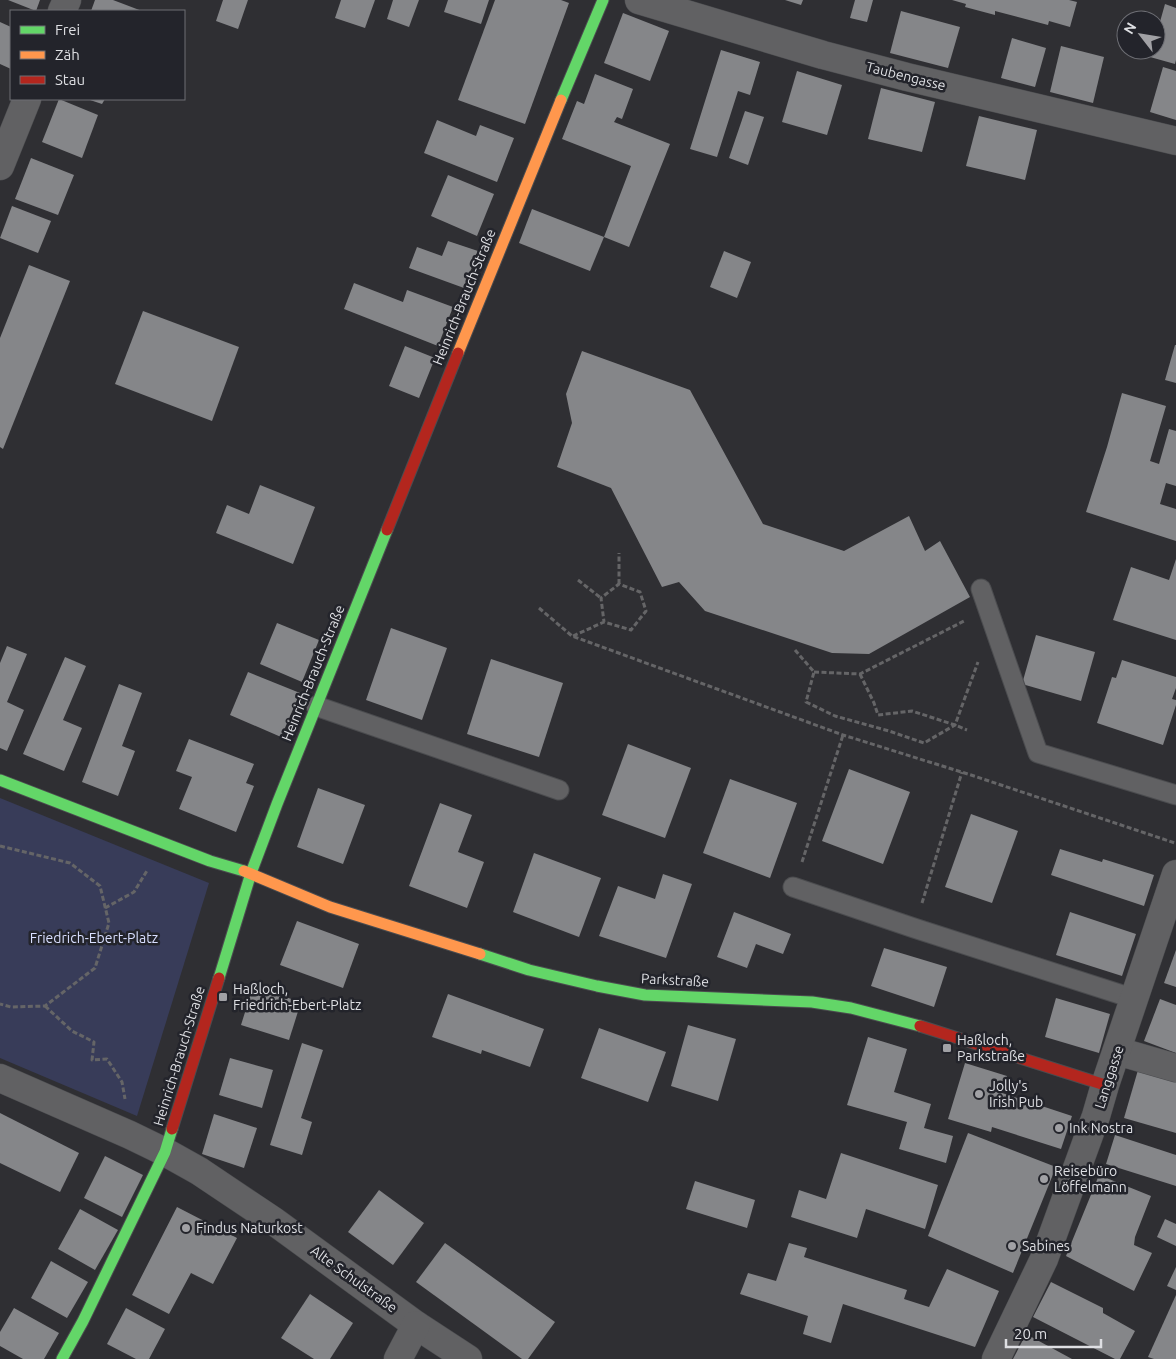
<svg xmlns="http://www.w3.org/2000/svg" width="1176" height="1359" font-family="Ubuntu,sans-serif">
  <rect width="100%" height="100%" fill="#2f2f33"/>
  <path fill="#383c59" d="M0,798l209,85 -72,233 -137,-58z"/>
  <g fill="#858689">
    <path d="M8,0h32l-4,11z"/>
    <path d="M95,0h18l29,11h-51z"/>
    <path d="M223,0h25l-10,29 -22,-8z"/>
    <path d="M341,0h34l-10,28 -30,-10z"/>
    <path d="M393,0h26l-10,27 -22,-8z"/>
    <path d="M448,0h41l-8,24 -37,-12z"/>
    <path d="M495,0h66l8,3 -44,121 -67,-24z"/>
    <path d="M785,0h18l-2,5z"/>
    <path d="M855,0h18l-6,22 -17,-4z"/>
    <path d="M952,0h117l8,2 -7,25 -21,-6 -1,4 -53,-14v4l-30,-8 1,-3z"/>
    <path d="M1165,4l11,4v52l-1,4 -25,-7 2,-7h4v-14z"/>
    <path d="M901,11l59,16 -12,41 -58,-15z"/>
    <path d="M623,13l46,18 -19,50 -46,-18z"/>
    <path d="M0,22l11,5v42l-11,-5z"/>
    <path d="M1012,38l34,10 -11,39 -34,-9z"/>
    <path d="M1061,46l43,11 -11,46 -43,-11z"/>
    <path d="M721,50l39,12 -10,33 -12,-4 -21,66 -27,-8z"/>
    <path d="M1163,67l13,4v49l-26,-8z"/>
    <path d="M797,71l45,14 -15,50 -45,-13z"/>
    <path d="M595,74l38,15 -11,30 -5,-2 -3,5 56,22 -41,103 -25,-10 27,-71 -69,-27 15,-38 7,3z"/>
    <path d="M881,88l54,14 -13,50 -54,-13z"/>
    <path d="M59,99l39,16 -16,43 -40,-16z"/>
    <path d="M87,99h18l-3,5z"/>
    <path d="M745,111l19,6 -16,48 -19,-7z"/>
    <path d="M979,116l58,14 -12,50 -59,-14z"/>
    <path d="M437,120l39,16 4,-11 34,13 -17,44 -73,-29z"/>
    <path d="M31,158l43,17 -16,40 -43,-16z"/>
    <path d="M448,175l46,19 -17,42 -46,-20z"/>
    <path d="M12,206l39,15 -13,32 -38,-15z"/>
    <path d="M532,209l72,28 -14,34 -71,-28z"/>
    <path d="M448,241l30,10 -14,37 -55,-20 8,-21 25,9z"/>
    <path d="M724,251l27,11 -14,36 -27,-11z"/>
    <path d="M29,265l41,16 -67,168 -3,-2v-109z"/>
    <path d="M354,283l49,19 4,-12 46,17 -15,39 -94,-37z"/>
    <path d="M143,311l96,36 -27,74 -97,-37z"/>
    <path d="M1175,345h1v38l-11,-3z"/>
    <path d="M405,346l30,12 -16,40 -30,-12z"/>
    <path d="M582,351l108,39 73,134 81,27 65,-35 16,35 15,-10 30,56 -101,57 -37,-1 -127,-42 -26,-29 -17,5 -51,-99 -54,-21 15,-44 -6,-29z"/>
    <path d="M1122,393l44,13 -16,55 9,3 10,-35 7,2v55l-10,-3 -6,21 16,5v32l-90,-29 21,-65z"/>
    <path d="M260,485l55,22 -22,57 -77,-31 11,-28 22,9z"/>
    <path d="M1176,559v81l-63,-20 18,-53 38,13z"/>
    <path d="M277,623l42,17 -17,42 -42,-18z"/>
    <path d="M391,628l56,20 -25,72 -56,-20z"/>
    <path d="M1036,635l59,17 -14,49 -59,-17z"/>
    <path d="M7,646l20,8 -20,48 17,8 -17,41 -7,-3v-85z"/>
    <path d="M65,657l21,9 -23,54 19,8 -18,43 -41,-17z"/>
    <path d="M491,659l72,24 -24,74 -72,-23z"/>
    <path d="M1122,660l54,17v11l-4,11 4,1v5l-13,40 -66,-22 15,-46 4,1z"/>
    <path d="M248,672l52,21 -19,44 -51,-22z"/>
    <path d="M119,684l23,9 -20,53 13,5 -17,45 -36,-14z"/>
    <path d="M189,739l65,25 -8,19 8,3 -18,46 -57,-23 13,-32 -16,-6z"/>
    <path d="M628,744l63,24 -26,70 -63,-23z"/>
    <path d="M849,769l61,23 -27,72 -61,-23z"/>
    <path d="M730,779l67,24 -27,75 -67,-25z"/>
    <path d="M318,788l47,17 -22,59 -46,-17z"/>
    <path d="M440,803l32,12 -14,37 26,10 -17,46 -58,-22z"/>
    <path d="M971,814l47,17 -26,72 -47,-16z"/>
    <path d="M1060,849l42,13 1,-3 51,16 -10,31 -93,-31z"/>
    <path d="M534,853l67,25 -22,59 -66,-25z"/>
    <path d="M663,874l29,10 -26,74 -67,-22 19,-50 37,13z"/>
    <path d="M734,912l57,22 -8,20 -27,-10 -9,24 -30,-11z"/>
    <path d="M1070,912l66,22 -14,42 -66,-21z"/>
    <path d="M297,921l62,23 -16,44 -63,-23z"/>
    <path d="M884,948l63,19 -13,40 -63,-21z"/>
    <path d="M1176,950v37l-12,-4z"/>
    <path d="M253,987l48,15 -12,38 -48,-15z"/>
    <path d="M448,994l96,35 -14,38 -48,-17 -1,4 -49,-17z"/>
    <path d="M1056,998l54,16 -11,39 -54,-16z"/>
    <path d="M1160,999l16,6v48l-32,-12z"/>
    <path d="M688,1025l48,14 -18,62 -47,-15z"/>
    <path d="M599,1028l67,24 -18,50 -67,-24z"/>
    <path d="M868,1037l39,12 -13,43 37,12 -7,24 29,8 -7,27 -47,-14 8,-27 -60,-17z"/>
    <path d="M302,1043l21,7 -22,68 11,4 -10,33 -32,-10z"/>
    <path d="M230,1058l43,12 -11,38 -43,-13z"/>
    <path d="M965,1063l42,13 -5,17 70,23 -11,33 -69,-22 -1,5 -43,-13z"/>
    <path d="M1138,1070l38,11v52l-52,-15z"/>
    <path d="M0,1113l79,40 -19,39 -60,-29z"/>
    <path d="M214,1114l43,14 -13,40 -42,-14z"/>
    <path d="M968,1133l88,34 -43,106 -85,-37z"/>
    <path d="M1115,1135l61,20v31l-70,-22z"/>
    <path d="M841,1153l97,32 -13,44 -59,-20 -9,29 -66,-21 8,-27 27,9z"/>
    <path d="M105,1156l38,19 -21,42 -38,-19z"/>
    <path d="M1099,1175l52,21 -16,41 -1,8 18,8 -18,38 -68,-35z"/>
    <path d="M695,1181l60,19 -8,28 -61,-19z"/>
    <path d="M379,1190l45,33 -31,42 -45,-33z"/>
    <path d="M177,1207l60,31 -24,46 -22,-11 -22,41 -37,-19z"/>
    <path d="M80,1209l38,21 -23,40 -37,-21z"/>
    <path d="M1165,1219l11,5v22l-19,-9z"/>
    <path d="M445,1243l110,79 -27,37h-6l-106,-77z"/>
    <path d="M789,1243l18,5 -3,9 103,33 -3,9 25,8 18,-38 52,22 -24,56 -132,-43 -12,39 -28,-9 5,-18 -68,-22 8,-21 28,8z"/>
    <path d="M51,1261l37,21 -21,36 -36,-20z"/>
    <path d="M1176,1267v23l-9,-4z"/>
    <path d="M1051,1282l52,26v5l32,18 -15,28h-5l-82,-42z"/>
    <path d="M310,1294l43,29 -23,36h-16l-33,-21z"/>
    <path d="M1176,1295v64h-22l-6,-2z"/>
    <path d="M14,1308l45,25 -15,26h-21l-23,-13v-14z"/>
    <path d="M126,1308l39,21 -16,30h-13l-29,-15z"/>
    <path d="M1026,1334l46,25h-59z"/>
  </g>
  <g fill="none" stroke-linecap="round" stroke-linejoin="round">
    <defs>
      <g id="lane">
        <path d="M981,589l57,164 138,42"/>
        <path d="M316,706l243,84"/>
        <path d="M793,887l121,41 221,71"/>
      </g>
      <g id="street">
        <path d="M639,0l184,55 84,22 269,64"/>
        <path d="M62,11l5,-11"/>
        <path d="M0,166l27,-67"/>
        <path d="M1117,1051l59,17"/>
        <path d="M0,1078l130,57 35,17 34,19 76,51 141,103 52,34"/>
        <path d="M398,1359l18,-34"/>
        <path d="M996,1359l48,-100 52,-143 9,-31 71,-211"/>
      </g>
      <g id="fast">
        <path d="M561,100l42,-100"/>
        <path d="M0,780l210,81 34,10"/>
        <path d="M480,954l49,16 68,16 48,9 167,7 39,6 69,18"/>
        <path d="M219,978l32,-105 26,-69 110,-274"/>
        <path d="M62,1359l21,-38 82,-169 7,-23"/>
      </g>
      <g id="slow">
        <path d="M458,353l103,-253"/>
        <path d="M244,871l86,36 150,47"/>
      </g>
      <g id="jam">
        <path d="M387,530l71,-177"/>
        <path d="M920,1026l185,59"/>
        <path d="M172,1129l47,-151"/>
      </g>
    </defs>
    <use href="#lane" stroke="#4b4c4f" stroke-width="21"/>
    <use href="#street" stroke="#4b4c4f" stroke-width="29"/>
    <use href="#fast" stroke="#4b4c4f" stroke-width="13"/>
    <use href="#slow" stroke="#4b4c4f" stroke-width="13"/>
    <use href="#jam" stroke="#4b4c4f" stroke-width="13"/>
    <g stroke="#656567" stroke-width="3" stroke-dasharray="5 2.5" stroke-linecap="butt">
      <path d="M578,580l23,18"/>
      <path d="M619,584v-31"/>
      <path d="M539,608l33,28 271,99 128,40 204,68"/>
      <path d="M573,636l31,-14 27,8 15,-19 -6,-19 -21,-8 -18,14 3,24"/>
      <path d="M795,650l19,22 -8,30 29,14 54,15 35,12 31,-18 23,-63"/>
      <path d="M814,672l46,2 106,-54"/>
      <path d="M860,674l14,29 4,12 34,-4 43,14 12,5"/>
      <path d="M0,846l70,17 30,23 9,37 -14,45 -50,38 -34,1 -11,-3"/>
      <path d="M802,862l41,-127"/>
      <path d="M922,903l40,-131"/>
      <path d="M105,908l29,-16 14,-23"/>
      <path d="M45,1006l27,25 22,11 -2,18 15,-1 15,23 3,17"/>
    </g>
    <use href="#lane" stroke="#616163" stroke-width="19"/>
    <use href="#street" stroke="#616163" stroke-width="28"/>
    <use href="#fast" stroke="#63d668" stroke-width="11"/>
    <use href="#slow" stroke="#ff974d" stroke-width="11"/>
    <use href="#jam" stroke="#b3261e" stroke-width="11"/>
  </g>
  <g fill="#a1a1a5" stroke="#23242b" stroke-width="2">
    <rect x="218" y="992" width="10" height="10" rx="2.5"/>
    <rect x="942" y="1043" width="10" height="10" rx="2.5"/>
    <circle cx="979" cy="1094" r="5"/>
    <circle cx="1059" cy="1128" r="5"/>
    <circle cx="1044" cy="1179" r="5"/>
    <circle cx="186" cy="1228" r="5"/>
    <circle cx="1012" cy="1246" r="5"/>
  </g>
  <g text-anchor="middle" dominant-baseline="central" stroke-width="5" stroke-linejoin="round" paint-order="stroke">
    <g font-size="14" fill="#dedfe3" stroke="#23242b">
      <text transform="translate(906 76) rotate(14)">Taubengasse</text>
      <text transform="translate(464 297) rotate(-68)">Heinrich-Brauch-Straße</text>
      <text transform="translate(313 673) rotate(-68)">Heinrich-Brauch-Straße</text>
      <text transform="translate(675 980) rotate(3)">Parkstraße</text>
      <text transform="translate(179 1056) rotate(-73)">Heinrich-Brauch-Straße</text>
      <text transform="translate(1109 1077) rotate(-72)">Langgasse</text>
      <text transform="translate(354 1279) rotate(36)">Alte Schulstraße</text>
    </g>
    <g font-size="14" fill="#d9dfff" stroke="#23242b">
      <text x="94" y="938">Friedrich-Ebert-Platz</text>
    </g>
    <g font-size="14" fill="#dedfe3" stroke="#23242b" text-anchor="start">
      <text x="233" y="989">Haßloch,<tspan x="233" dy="16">Friedrich-Ebert-Platz</tspan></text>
      <text x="957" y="1040">Haßloch,<tspan x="957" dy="16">Parkstraße</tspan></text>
      <text x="989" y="1086">Jolly's<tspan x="989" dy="16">Irish Pub</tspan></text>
      <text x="1069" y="1128">Ink Nostra</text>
      <text x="1054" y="1171">Reisebüro<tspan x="1054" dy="16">Löffelmann</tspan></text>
      <text x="196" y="1228">Findus Naturkost</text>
      <text x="1022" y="1246">Sabines</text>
    </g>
  </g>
  <rect x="10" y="10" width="175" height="90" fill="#23242b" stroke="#6e6f75"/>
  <rect x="20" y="26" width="25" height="8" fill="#63d668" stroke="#6e6f75"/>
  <text x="55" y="35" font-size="15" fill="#dedfe3">Frei</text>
  <rect x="20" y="51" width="25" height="8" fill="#ff974d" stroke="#6e6f75"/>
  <text x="55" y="60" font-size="15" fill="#dedfe3">Zäh</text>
  <rect x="20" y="76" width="25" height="8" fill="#b3261e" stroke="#6e6f75"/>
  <text x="55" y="85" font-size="15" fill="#dedfe3">Stau</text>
  <g transform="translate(1141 35) rotate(301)"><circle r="24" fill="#23242b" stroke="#6e6f75"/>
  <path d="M0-4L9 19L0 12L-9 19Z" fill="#a1a1a5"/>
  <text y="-8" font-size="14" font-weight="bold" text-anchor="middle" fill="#dedfe3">N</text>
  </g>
  <path d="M1006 1339v8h95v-8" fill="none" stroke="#dedfe3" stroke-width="2.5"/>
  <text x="1014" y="1339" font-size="15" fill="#dedfe3" stroke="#23242b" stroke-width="4" paint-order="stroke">20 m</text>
</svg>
